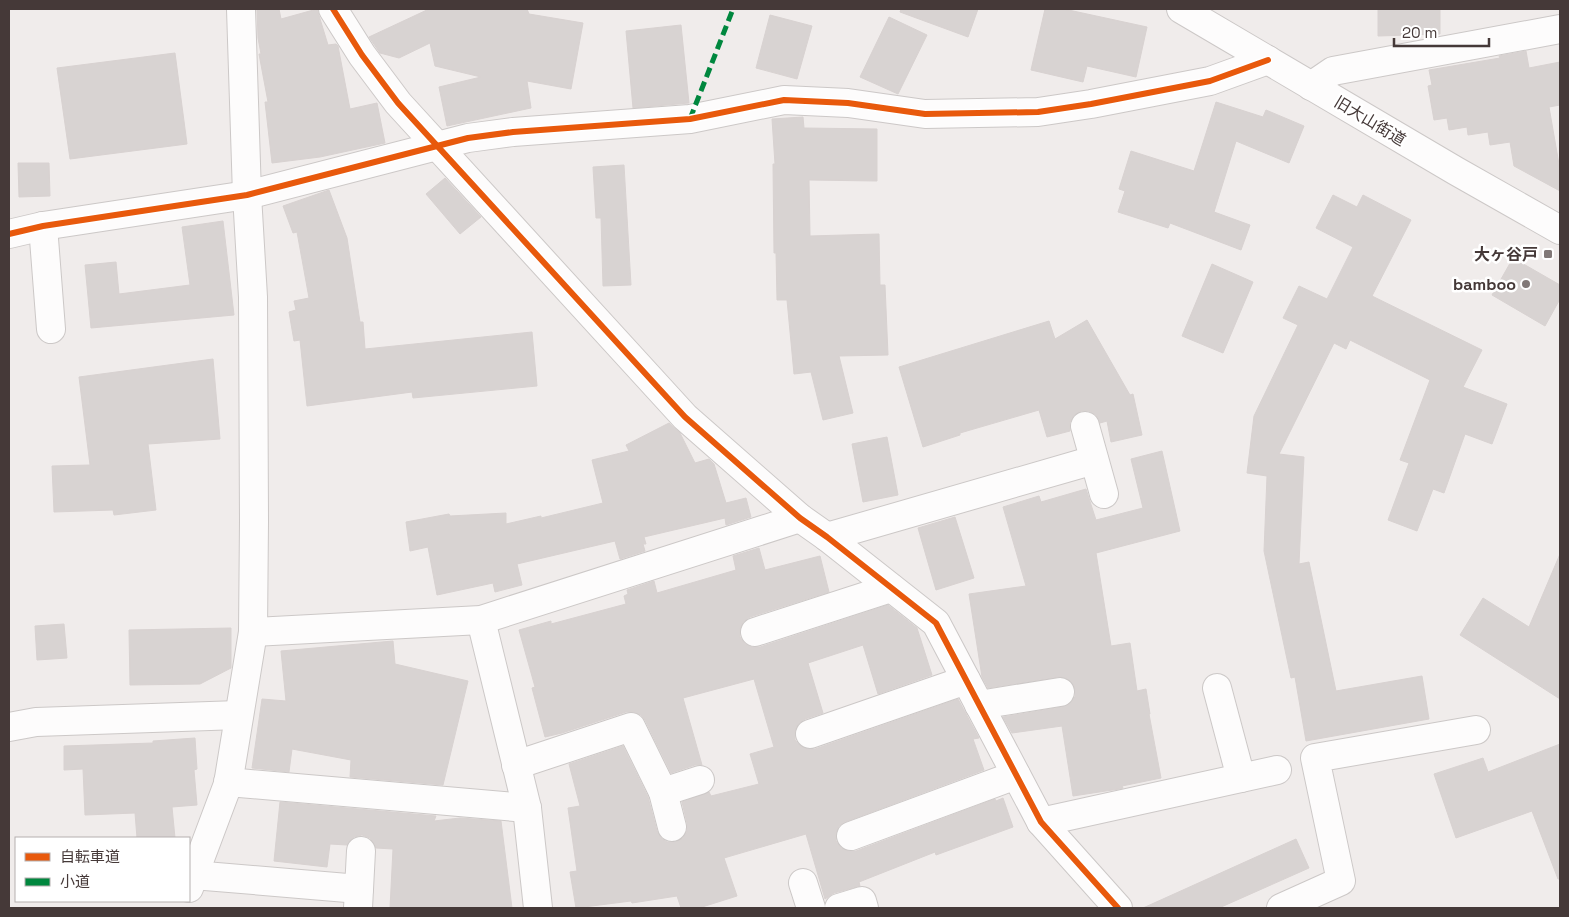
<svg xmlns="http://www.w3.org/2000/svg" width="1569" height="917" font-family="'Space Grotesk','Noto Sans JP',sans-serif">
  <rect width="100%" height="100%" fill="#f0eceb"/>
  <g fill="#d8d3d2" stroke="#d8d2d1">
    <path d="M257,9h22l2,10 36,-10 11,36 8,-1 2,2 12,63 27,-6 8,40 -65,14 -48,6 -7,-61h3l-9,-48h2l-3,-16z"/>
    <path d="M429,9h98l2,5 54,9 -12,66 -44,-8 4,27 -84,18 -8,-39 42,-10 -46,-11 -5,-23 -31,15 -19,-5 -11,-16z"/>
    <path d="M901,9h77l-10,28 -68,-25z"/>
    <path d="M1045,9h19l83,18 -11,50 -49,-11 -4,16 -52,-12z"/>
    <path d="M1378,9h62v25l-62,2z"/>
    <path d="M770,15l42,11 -15,53 -41,-11z"/>
    <path d="M889,17l38,18 -29,59 -38,-17z"/>
    <path d="M681,25l8,78 -56,5 -7,-77z"/>
    <path d="M1526,51l3,17 31,-6v43l-11,2 11,63v21l-46,-25 -4,-24 -20,3 -2,-13 -20,3 -1,-8 -18,3 -2,-12 -13,2 -6,-34 4,-1 -3,-15 71,-12 -1,-2z"/>
    <path d="M175,53l12,91 -117,15 -13,-91z"/>
    <path d="M1216,102l47,15 3,-7 38,16 -15,37 -53,-22 -22,71 36,13 -9,25 -71,-27 -2,5 -50,-16 7,-21 -6,-2 12,-38 63,20z"/>
    <path d="M803,117l1,11 73,1v52l-68,-1 1,56 69,-2 1,51h5l3,70 -49,1 14,57 -30,7 -12,-48 -17,2 -7,-74h-10l-1,-47h-2l-1,-89h2l-3,-45z"/>
    <path d="M18,163h31l1,33 -31,1z"/>
    <path d="M624,165l7,120 -28,1 -2,-68h-5l-3,-51z"/>
    <path d="M445,178l36,39 -21,17 -34,-40z"/>
    <path d="M329,190l18,48 13,84h3l2,27 167,-17 5,54 -124,12 -1,-6 -105,14 -7,-66 -6,1 -5,-29 7,-2 -2,-9 15,-3 -12,-66 -4,1 -10,-27z"/>
    <path d="M1333,195l24,12 6,-12 48,25 -39,76 110,54 -19,37 44,17 -15,40 -27,-10 -21,59 -11,-4 -16,42 -29,-11 21,-57 -9,-3 30,-80 -80,-40 -4,9 -12,-6 -55,111 25,3 -5,107 10,-2 27,129 86,-15 7,43 -123,22 -11,-64 -4,1 -27,-127 3,-75 -20,-3 7,-57 44,-91 -15,-7 16,-32 28,13 26,-52 -37,-19z"/>
    <path d="M223,221l11,94 -143,13 -6,-63 31,-3 3,32 71,-9 -8,-58z"/>
    <path d="M1513,258l47,27v14l-15,27 -53,-31z"/>
    <path d="M1212,264l41,18 -30,71 -41,-17z"/>
    <path d="M1087,320l43,75 3,-1 9,41 -31,7 -4,-21 -7,2 -4,-8 -7,-4h-8l-7,4 -4,7v9l-23,6 -8,-27 -79,23v2l-37,12 -24,-80 150,-46 6,18z"/>
    <path d="M213,359l7,80 -72,5 8,66 -42,5 -1,-5 -59,2 -2,-46 38,-1 -11,-88z"/>
    <path d="M669,423l11,10 15,30 14,-4 5,5 12,39 20,-5 5,19 -25,8 -1,-7 -81,19 2,7h-3l2,7 -25,8 -5,-18 -98,23 5,21 -27,7 -2,-9 -56,12 -9,-48 -18,4 -4,-29 43,-8 1,2 56,-3v11l35,-8v2l62,-15 -11,-43 37,-9 -3,-6z"/>
    <path d="M887,437l11,58 -35,7 -11,-58z"/>
    <path d="M1162,451l18,80 -84,22 15,93 19,-3 7,48 9,-2 4,25h-1l12,64 -39,8 1,2 -4,1 -46,7 -11,-70 -50,7 -9,-16 59,-10 7,-3 6,-7v-8l-3,-6 -6,-5 -8,-1 -70,11 -6,-11 -13,-83 57,-8 -23,-79 36,-11 2,6 45,-13 10,31 47,-12 -12,-49z"/>
    <path d="M955,517l19,61 -38,12 -18,-62z"/>
    <path d="M759,548l6,22 55,-14 9,36 -79,25 -7,5 -3,7v8l5,7 7,3h8l128,-42 29,23 15,47 -54,19 -15,-49 -55,18 15,50 -18,6 -7,5 -3,8v8l4,5 8,4h8l143,-50 21,39 -6,1 11,31 -139,52 -6,4 -3,7v8l5,7 7,3h8l139,-52 1,2 7,-3 10,29 -77,28 -1,-3 -76,30 1,4 -26,7 -9,6 -19,-65 -82,24 13,38 -38,12h-18l-4,-12 -45,7 -1,-2 -55,7 -6,-36 7,-1 -9,-63 12,-2 -11,-42 54,-18 25,51 9,34 4,7 6,4h8l8,-4 4,-7v-8l-5,-21 27,-10 2,4 48,-12 -9,-30 24,-7 -20,-68 -71,19 19,67h-7l-24,8 -26,-53 -4,-5 -7,-3h-8l-64,21 -17,4 -13,-49 3,-1 -16,-57 32,-9v3l75,-20 -2,-8 4,-2 -1,-4 27,-9 3,12 79,-23 -3,-14z"/>
    <path d="M1560,554v145l-100,-64 23,-37 46,29z"/>
    <path d="M64,624l3,34 -30,2 -2,-34z"/>
    <path d="M231,628v40l-31,16 -70,1 -1,-55z"/>
    <path d="M393,641l2,23 73,17 -25,104 -93,-8 1,-17 -59,-11 -3,23 -37,-4 10,-69 24,2 -5,-50z"/>
    <path d="M195,738l2,31 -3,1 3,35 -25,2 3,31h-38l-2,-25 -50,2 -2,-46 -19,1v-24l89,-3v-2z"/>
    <path d="M1560,744v135h-2l-26,-68 -76,27 -22,-64 49,-16 5,14z"/>
    <path d="M280,802l156,14 -2,5 26,-3 41,3 11,87h-122l3,-59 -17,-1 -6,-10 -8,-3 -8,2 -7,8 -17,-1 -3,23 -53,-6z"/>
    <path d="M1296,839l13,29 -90,40h-76z"/>
  </g>
  <g fill="none" stroke-linecap="round" stroke-linejoin="round">
    <defs>
      <g id="minor">
        <path d="M333,9l29,46 36,48 287,314 115,101 27,19 109,86 105,199 77,86"/>
        <path d="M1181,9l275,162 104,59"/>
        <path d="M1311,86l22,-15 227,-42"/>
        <path d="M43,226l8,103"/>
        <path d="M9,234l34,-8 204,-31 221,-57 45,-6 177,-13 94,-19 64,3 77,11 113,-2 53,-8 119,-23 58,-21"/>
        <path d="M1085,426l19,68"/>
        <path d="M827,537l267,-77"/>
        <path d="M481,620l46,188 11,100"/>
        <path d="M253,632l228,-12 319,-102"/>
        <path d="M755,632l136,-44"/>
        <path d="M1217,688l24,90"/>
        <path d="M979,705l81,-13"/>
        <path d="M9,727l27,-5 203,-7"/>
        <path d="M810,734l156,-54"/>
        <path d="M516,765l115,-38 32,65 9,35"/>
        <path d="M228,782l299,26"/>
        <path d="M663,792l37,-12"/>
        <path d="M1041,822l236,-52"/>
        <path d="M851,836l165,-61"/>
        <path d="M193,875l166,14"/>
        <path d="M803,883l8,25"/>
        <path d="M189,888l39,-104 25,-152 1,-111 -1,-224 -6,-102 -6,-186"/>
        <path d="M358,908l3,-57"/>
        <path d="M839,908l23,-7 2,7"/>
        <path d="M1281,908l60,-27 -26,-123 161,-28"/>
      </g>
    </defs>
    <use href="#minor" stroke="#ccc8c7" stroke-width="30"/>
    <use href="#minor" stroke="#fdfcfc" stroke-width="28"/>
    <path stroke="#00873e" stroke-width="5" stroke-dasharray="10 5" stroke-linecap="butt" d="M690,119l43,-110"/>
    <defs>
      <g id="cycleway">
        <path d="M333,9l29,46 36,48 287,314 115,101 27,19 109,86 105,199 77,86"/>
        <path d="M9,234l34,-8 204,-31 221,-57 45,-6 177,-13 94,-19 64,3 77,11 113,-2 53,-8 119,-23 58,-21"/>
      </g>
    </defs>
    <use href="#cycleway" stroke="#fff" stroke-width="9"/>
    <use href="#cycleway" stroke="#e8590c" stroke-width="6"/>
  </g>
  <g fill="#817877" stroke="#fff" stroke-width="2">
    <rect x="1543" y="249" width="10" height="10" rx="2.5"/>
    <circle cx="1526" cy="284" r="5"/>
  </g>
  <g text-anchor="middle" dominant-baseline="central" stroke-width="5" stroke-linejoin="round" paint-order="stroke">
    <g font-size="16" fill="#453938" stroke="#fff">
      <text transform="translate(1370 121) rotate(31)">旧大山街道</text>
    </g>
    <g font-size="16" font-weight="bold" fill="#453938" stroke="#fff" text-anchor="end">
      <text x="1538" y="254">大ヶ谷戸</text>
      <text x="1516" y="284">bamboo</text>
    </g>
  </g>
  <rect width="1569" height="917" fill="none" stroke="#453938" stroke-width="20"/>
  <rect x="15" y="837" width="175" height="65" fill="#ffffff" stroke="#b5b0af"/>
  <rect x="25" y="853" width="25" height="8" fill="#e8590c" stroke="#b5b0af"/>
  <text x="60" y="862" font-size="15" fill="#453938">自転車道</text>
  <rect x="25" y="878" width="25" height="8" fill="#00873e" stroke="#b5b0af"/>
  <text x="60" y="887" font-size="15" fill="#453938">小道</text>
  <path d="M1394 38v8h95v-8" fill="none" stroke="#453938" stroke-width="2.5"/>
  <text x="1402" y="38" font-size="15" fill="#453938" stroke="#ffffff" stroke-width="4" paint-order="stroke">20 m</text>
</svg>
